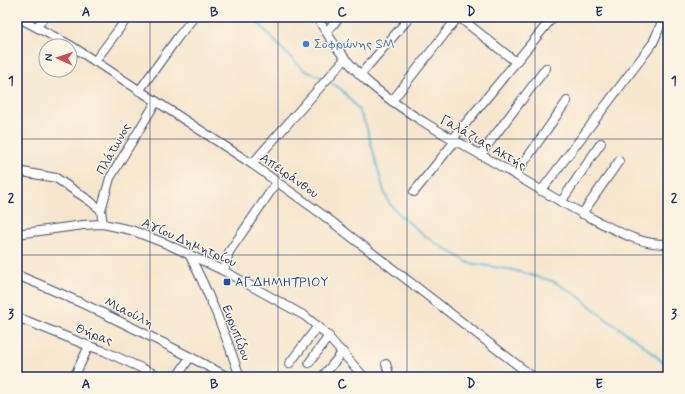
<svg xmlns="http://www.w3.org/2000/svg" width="685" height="394" font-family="Mynerve,sans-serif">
  <rect width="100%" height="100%" fill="#fcf5e5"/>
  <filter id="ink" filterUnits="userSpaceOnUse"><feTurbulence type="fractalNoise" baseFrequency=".025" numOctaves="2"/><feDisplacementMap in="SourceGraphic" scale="8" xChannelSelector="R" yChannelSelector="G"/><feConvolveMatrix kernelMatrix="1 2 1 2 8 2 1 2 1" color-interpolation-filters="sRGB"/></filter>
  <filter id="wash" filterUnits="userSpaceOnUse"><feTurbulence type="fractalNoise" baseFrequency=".012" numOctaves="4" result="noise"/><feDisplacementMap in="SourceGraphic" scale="16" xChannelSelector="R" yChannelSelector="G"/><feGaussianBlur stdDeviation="0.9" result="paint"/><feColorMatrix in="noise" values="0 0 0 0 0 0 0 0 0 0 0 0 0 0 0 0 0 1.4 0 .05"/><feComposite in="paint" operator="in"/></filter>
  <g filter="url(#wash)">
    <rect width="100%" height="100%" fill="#f6e6cd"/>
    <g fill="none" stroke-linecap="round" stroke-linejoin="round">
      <g stroke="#5ab9d8" stroke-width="2">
        <path d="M253,17l30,33 21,20 19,8"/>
        <path d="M331,83l10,6 17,20 8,16 18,66 5,12 12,13 28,23 40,24 44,7 39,11 8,4 18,11 28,23 36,25 25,22"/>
      </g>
    </g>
  </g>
  <g filter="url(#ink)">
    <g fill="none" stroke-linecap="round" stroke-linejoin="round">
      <defs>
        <g id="minor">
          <path d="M17,17l53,28 182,119 71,51 210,162"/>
          <path d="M317,17c16,28 34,52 59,72 33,26 69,46 105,66 39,22 76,46 116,66 22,11 45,24 71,23"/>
          <path d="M459,17l57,45"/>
          <path d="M37,27l7,-10"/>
          <path d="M326,32l14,-15"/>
          <path d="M95,61l33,-44"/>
          <path d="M360,75l50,-58"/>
          <path d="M139,91l39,-54 16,-20"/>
          <path d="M392,101l66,-84"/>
          <path d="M452,140l101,-123"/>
          <path d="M480,155l66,-87"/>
          <path d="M252,164l93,-105"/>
          <path d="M17,171l39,7 34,23 11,9 2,14"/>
          <path d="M515,175l52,-74"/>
          <path d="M541,191l112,-148 11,-26"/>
          <path d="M414,192l41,-51"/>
          <path d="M561,202l40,-59"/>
          <path d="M101,210l9,-32 46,-76"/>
          <path d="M582,214l37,-53"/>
          <path d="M17,234l66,-9 20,-1 28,6 36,14 57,27 81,45 17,14 42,47"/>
          <path d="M189,254c20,39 37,81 51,123"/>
          <path d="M224,271l5,-19 48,-70"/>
          <path d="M17,275c72,29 142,65 211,102"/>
          <path d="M17,317l72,29 15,5 57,26"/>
          <path d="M309,363l20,-27"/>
          <path d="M289,364l29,-38"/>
          <path d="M74,377l15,-31"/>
          <path d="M177,377l13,-20"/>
          <path d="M322,377l21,-25"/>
          <path d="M385,377l4,-3 -3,-10"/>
        </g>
      </defs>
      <use href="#minor" stroke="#3c4a6f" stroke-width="10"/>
      <use href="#minor" stroke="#fff" stroke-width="8"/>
    </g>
  </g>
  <path fill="none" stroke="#1b2f5e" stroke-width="1" stroke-opacity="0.55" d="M150,17v360M278,17v360M407,17v360M535,17v360M17,139h651M17,255h651"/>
  <circle fill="#3f7fe0" stroke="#fcf5e5" stroke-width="1.5" cx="306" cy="44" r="4"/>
  <rect fill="#1a4fb4" stroke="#fcf5e5" stroke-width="1.5" x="223" y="278" width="8" height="8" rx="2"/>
  <g text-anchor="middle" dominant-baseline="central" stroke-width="3" stroke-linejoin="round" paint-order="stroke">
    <g font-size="13" fill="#366cbe" stroke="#fcf5e5" text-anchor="start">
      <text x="314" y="44">Σοφρώνης SM</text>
    </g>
    <g font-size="13" fill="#1b2f5e" stroke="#fcf5e5">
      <text transform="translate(483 143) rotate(30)">Γαλάζιας Ακτής</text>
      <text transform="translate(114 149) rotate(-61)">Πλάτωνος</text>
      <text transform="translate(289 176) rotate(35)">Απειράνθου</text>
      <text transform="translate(189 243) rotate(24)">Αγίου Δημητρίου</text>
      <text transform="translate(129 313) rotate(26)">Μιαούλη</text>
      <text transform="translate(236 333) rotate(69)">Ευρυπίδου</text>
      <text transform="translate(94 335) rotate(21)">Θήρας</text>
    </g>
    <g font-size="13" fill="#164399" stroke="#fcf5e5" text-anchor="start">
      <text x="235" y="282">ΑΓ.ΔΗΜΗΤΡΙΟΥ</text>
    </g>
  </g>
  <rect width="685" height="394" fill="none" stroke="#fcf5e5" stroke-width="44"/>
  <g transform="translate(58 58) rotate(273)"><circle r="19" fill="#fcf5e5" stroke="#a2a6af"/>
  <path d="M0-3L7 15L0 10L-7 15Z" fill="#d1495b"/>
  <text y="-6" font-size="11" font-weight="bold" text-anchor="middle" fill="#1b2f5e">N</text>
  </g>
  <rect x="22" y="22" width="641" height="350" fill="none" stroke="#1b2f5e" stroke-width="1.5"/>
  <g font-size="13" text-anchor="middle" font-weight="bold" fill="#1b2f5e">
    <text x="86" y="16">A</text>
    <text x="214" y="16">B</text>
    <text x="342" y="16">C</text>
    <text x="471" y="16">D</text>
    <text x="599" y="16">E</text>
    <text x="11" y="85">1</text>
    <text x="674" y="85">1</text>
    <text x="11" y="202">2</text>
    <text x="674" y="202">2</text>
    <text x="11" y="318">3</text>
    <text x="674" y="318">3</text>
    <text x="86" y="388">A</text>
    <text x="214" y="388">B</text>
    <text x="342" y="388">C</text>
    <text x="471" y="388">D</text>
    <text x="599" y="388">E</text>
  </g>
</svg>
